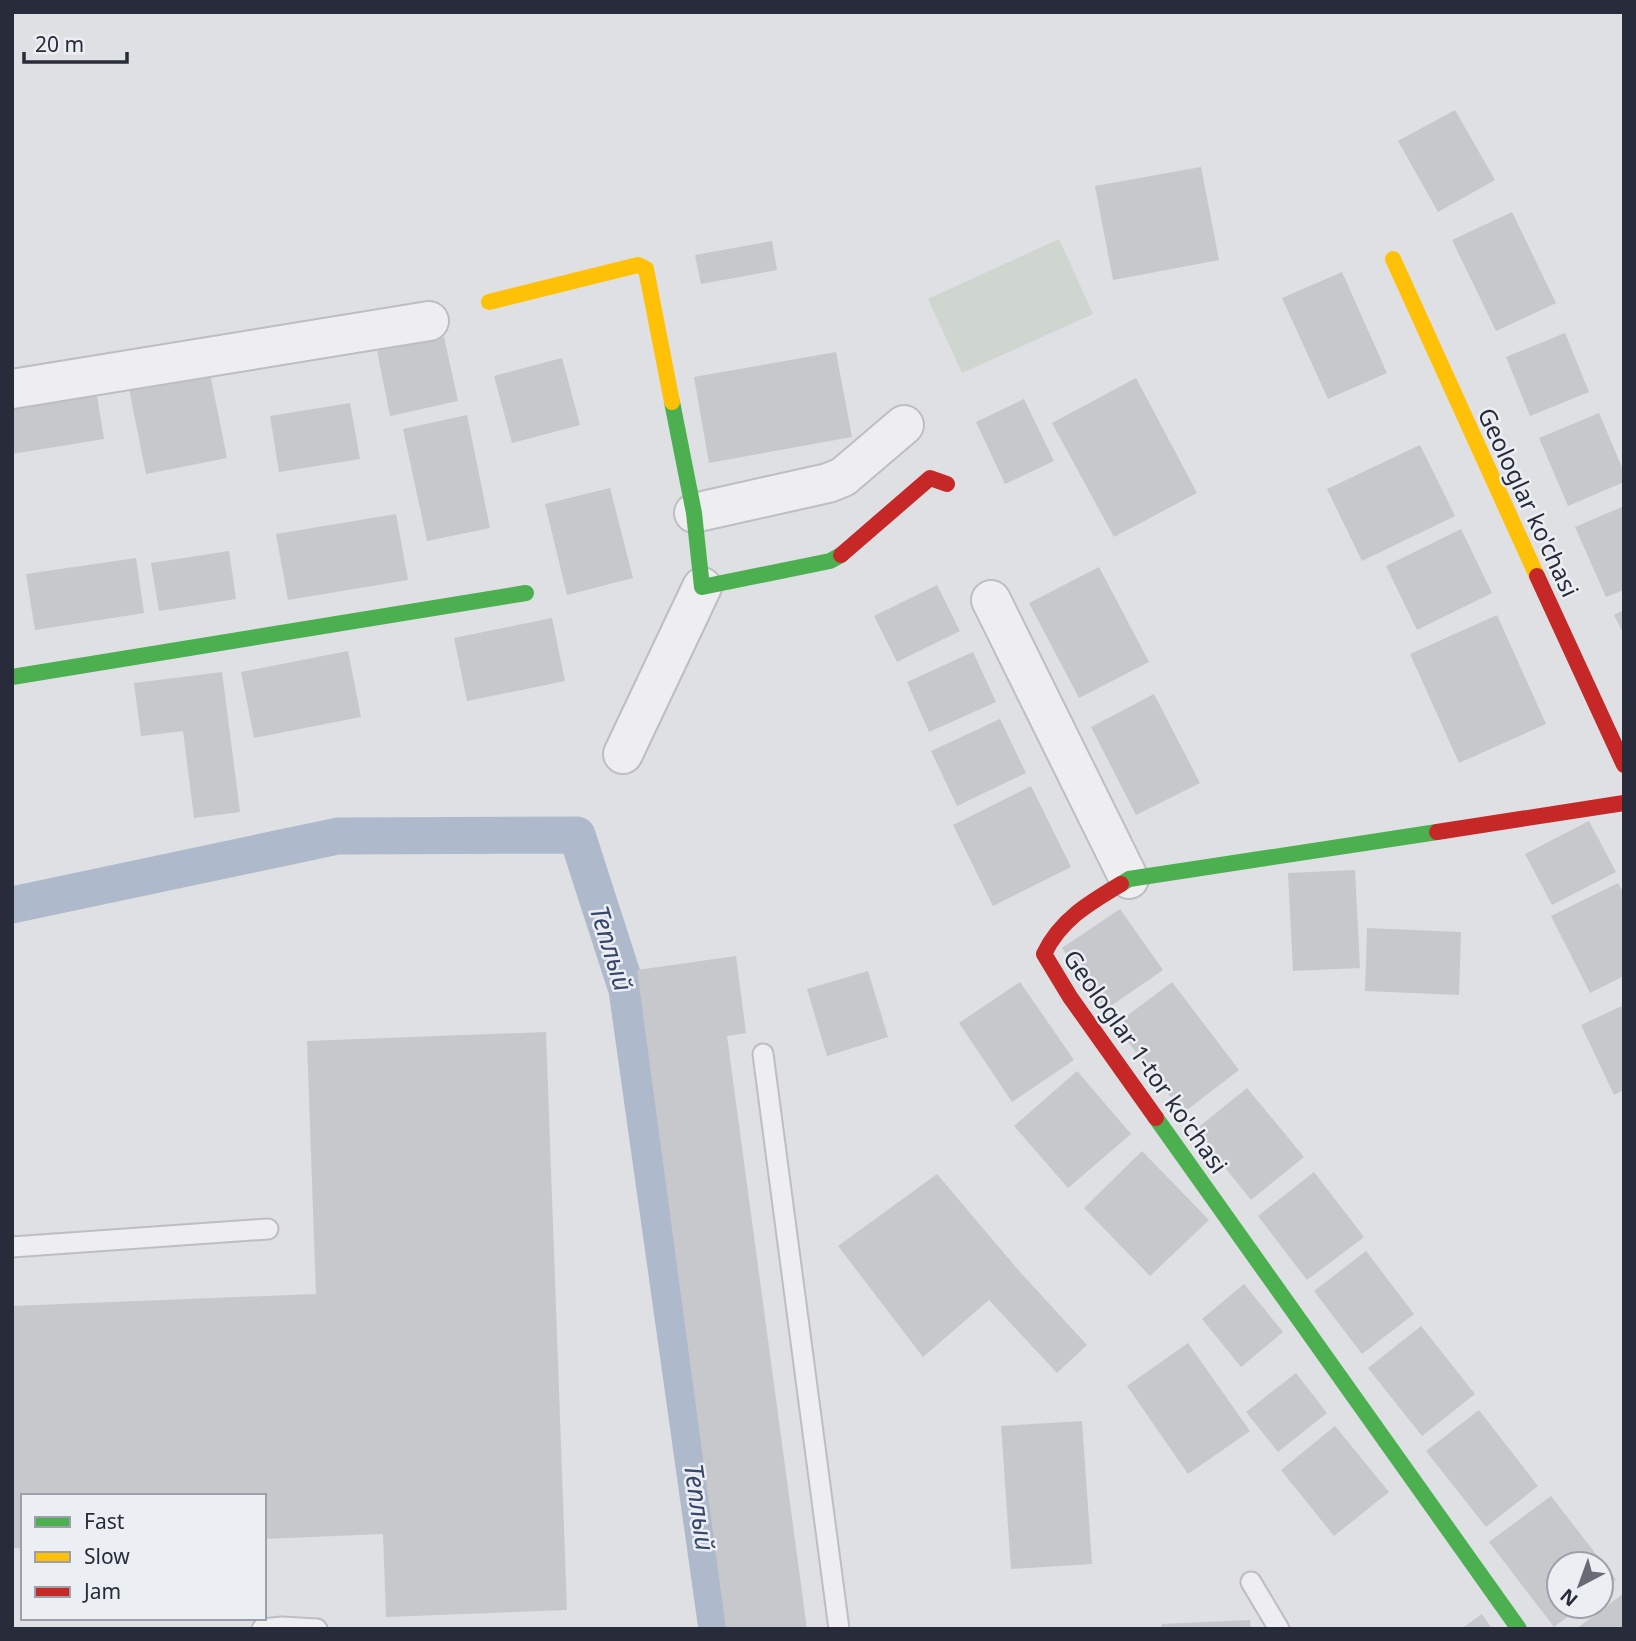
<svg xmlns="http://www.w3.org/2000/svg" width="1636" height="1641" font-family="'Noto Sans',sans-serif">
  <rect width="100%" height="100%" fill="#dee0e3"/>
  <path fill="#ced6cf" d="M1059,239l34,75 -131,59 -34,-74z"/>
  <g fill="none" stroke-linecap="round" stroke-linejoin="round">
    <path stroke="#aebacc" stroke-width="37" d="M12,905l326,-69 239,-1 50,155 90,639"/>
  </g>
  <g fill="#c6c8cb">
    <path d="M1455,110l40,70 -57,32 -40,-71z"/>
    <path d="M1201,167l18,93 -106,20 -18,-94z"/>
    <path d="M1512,212l44,91 -60,28 -44,-91z"/>
    <path d="M772,241l5,29 -76,14 -6,-29z"/>
    <path d="M1342,272l45,101 -59,26 -46,-101z"/>
    <path d="M1565,333l24,59 -59,24 -24,-59z"/>
    <path d="M444,337l14,64 -68,15 -13,-65z"/>
    <path d="M836,352l16,85 -143,26 -15,-86z"/>
    <path d="M562,358l18,67 -68,18 -18,-67z"/>
    <path d="M210,374l17,84 -81,16 -17,-85z"/>
    <path d="M1136,378l61,115 -83,44 -62,-114z"/>
    <path d="M95,383l9,56 -92,15v-58z"/>
    <path d="M1024,399l30,62 -49,23 -29,-62z"/>
    <path d="M350,403l10,56 -81,13 -9,-56z"/>
    <path d="M1599,413l25,59v10l-56,24 -29,-68z"/>
    <path d="M467,415l23,113 -63,13 -24,-112z"/>
    <path d="M1420,445l35,71 -93,45 -35,-72z"/>
    <path d="M610,488l23,90 -66,17 -22,-91z"/>
    <path d="M1624,506v84l-18,7 -31,-70z"/>
    <path d="M396,514l12,66 -120,20 -12,-66z"/>
    <path d="M1461,529l31,64 -75,37 -31,-64z"/>
    <path d="M229,551l7,48 -77,12 -8,-48z"/>
    <path d="M136,558l8,55 -109,17 -9,-56z"/>
    <path d="M1099,567l50,95 -70,36 -50,-95z"/>
    <path d="M937,585l23,46 -63,31 -23,-46z"/>
    <path d="M1624,610v25l-10,-20z"/>
    <path d="M1497,615l49,109 -87,39 -49,-109z"/>
    <path d="M552,618l13,63 -98,20 -13,-63z"/>
    <path d="M348,651l13,66 -107,21 -13,-66z"/>
    <path d="M973,652l23,50 -67,30 -22,-50z"/>
    <path d="M222,672l18,140 -46,6 -11,-87 -42,5 -7,-53z"/>
    <path d="M1154,694l46,89 -64,32 -45,-88z"/>
    <path d="M1000,719l26,54 -69,33 -26,-55z"/>
    <path d="M1031,786l40,81 -78,39 -40,-81z"/>
    <path d="M1589,821l27,51 -64,33 -27,-51z"/>
    <path d="M1355,870l5,98 -67,3 -5,-98z"/>
    <path d="M1618,883l6,11v82l-34,17 -39,-77z"/>
    <path d="M1120,909l43,61 -58,40 -43,-62z"/>
    <path d="M1367,928l94,4 -2,63 -94,-4z"/>
    <path d="M736,956l10,77 -19,3 80,593h-81l-89,-659z"/>
    <path d="M868,971l20,66 -61,19 -20,-67z"/>
    <path d="M1020,982l54,78 -62,42 -53,-79z"/>
    <path d="M1172,982l67,88 -56,43 -68,-88z"/>
    <path d="M1624,1005v85l-10,5 -33,-70z"/>
    <path d="M546,1032l21,578 -181,7 -3,-83 -119,5v-43h-241v52h-11v-242l304,-12 -9,-253z"/>
    <path d="M1077,1071l54,63 -63,54 -54,-62z"/>
    <path d="M1247,1088l57,69 -53,43 -56,-70z"/>
    <path d="M1142,1151l67,69 -59,56 -66,-68z"/>
    <path d="M1314,1172l50,65 -57,43 -49,-64z"/>
    <path d="M937,1174l83,98 67,73 -30,28 -68,-73 -66,57 -85,-111z"/>
    <path d="M1366,1251l48,63 -52,40 -48,-63z"/>
    <path d="M1244,1284l39,48 -42,35 -39,-48z"/>
    <path d="M1421,1326l54,68 -53,42 -54,-68z"/>
    <path d="M1188,1343l62,88 -62,43 -61,-88z"/>
    <path d="M1296,1373l31,40 -49,39 -32,-40z"/>
    <path d="M1479,1410l59,76 -52,41 -60,-76z"/>
    <path d="M1082,1421l10,143 -81,5 -10,-143z"/>
    <path d="M1335,1426l54,66 -55,44 -53,-66z"/>
    <path d="M1551,1496l65,84 -15,11v-27h-42v42h23l-28,21 -65,-85z"/>
    <path d="M1624,1593v36h-48z"/>
    <path d="M1482,1614l10,15h-31z"/>
    <path d="M1250,1620l1,9h-89l-1,-5z"/>
  </g>
  <g fill="none" stroke-linecap="round" stroke-linejoin="round">
    <defs>
      <g id="lane">
        <path d="M763,1054l76,575"/>
        <path d="M12,1247l256,-18"/>
        <path d="M1251,1582l28,47"/>
        <path d="M262,1629l20,-2 35,2"/>
      </g>
      <g id="street">
        <path d="M12,389l417,-68"/>
        <path d="M694,513l134,-30 15,-6 61,-52"/>
        <path d="M991,600l138,279"/>
        <path d="M623,754l79,-167"/>
      </g>
    </defs>
    <use href="#lane" stroke="#bcbec1" stroke-width="23"/>
    <use href="#street" stroke="#bcbec1" stroke-width="42"/>
    <use href="#lane" stroke="#eeeef0" stroke-width="19"/>
    <use href="#street" stroke="#eeeef0" stroke-width="38"/>
    <g stroke="#4caf50" stroke-width="16">
      <path d="M672,402l22,111 8,74 128,-26 11,-6"/>
      <path d="M12,677l514,-84"/>
      <path d="M1121,884l8,-5 308,-47"/>
      <path d="M1156,1118l363,511"/>
    </g>
    <g stroke="#ffc107" stroke-width="16">
      <path d="M1393,259l144,317"/>
      <path d="M489,302l149,-37 8,4 26,133"/>
    </g>
    <g stroke="#c62828" stroke-width="16">
      <path d="M841,555l89,-77 17,6"/>
      <path d="M1537,576l87,189"/>
      <path d="M1437,832l187,-29"/>
      <path d="M1121,884c-32,19 -61,36 -77,70l26,43 86,121"/>
    </g>
  </g>
  <g text-anchor="middle" dominant-baseline="central" stroke-width="5" stroke-linejoin="round" paint-order="stroke">
    <g font-size="24" fill="#282c3a" stroke="#ebeef3">
      <text transform="translate(1529 502) rotate(65)">Geologlar ko'chasi</text>
      <text transform="translate(1146 1061) rotate(55)">Geologlar 1-tor ko'chasi</text>
    </g>
    <g font-size="26" font-style="italic" fill="#364769" stroke="#ebeef3">
      <text transform="translate(612 948) rotate(73)">Теплый</text>
      <text transform="translate(700 1507) rotate(82)">Теплый</text>
    </g>
  </g>
  <rect width="1636" height="1641" fill="none" stroke="#282c3a" stroke-width="28"/>
  <rect x="21" y="1494" width="245" height="126" fill="#ebeef3" stroke="#9da0a9" stroke-width="2"/>
  <rect x="35" y="1517" width="35" height="10" fill="#4caf50" stroke="#9da0a9" stroke-width="2"/>
  <text x="84" y="1529" font-size="21" fill="#282c3a">Fast</text>
  <rect x="35" y="1552" width="35" height="10" fill="#ffc107" stroke="#9da0a9" stroke-width="2"/>
  <text x="84" y="1564" font-size="21" fill="#282c3a">Slow</text>
  <rect x="35" y="1587" width="35" height="10" fill="#c62828" stroke="#9da0a9" stroke-width="2"/>
  <text x="84" y="1599" font-size="21" fill="#282c3a">Jam</text>
  <g transform="translate(1580 1585) rotate(221)"><circle r="33" fill="#ebeef3" stroke="#9da0a9" stroke-width="2"/>
  <path d="M0-5L12 26L0 18L-12 26Z" fill="#686b75"/>
  <text y="-10" font-size="19" font-weight="bold" text-anchor="middle" fill="#282c3a">N</text>
  </g>
  <path d="M24 52v10h103v-10" fill="none" stroke="#282c3a" stroke-width="3.5"/>
  <text x="35" y="52" font-size="21" fill="#282c3a" stroke="#ebeef3" stroke-width="5" paint-order="stroke">20 m</text>
</svg>
